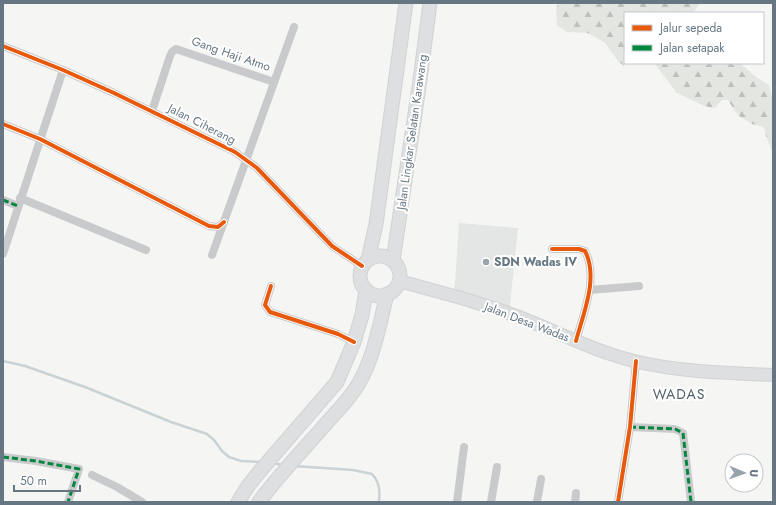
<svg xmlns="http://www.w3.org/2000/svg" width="776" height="505" font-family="Jost,sans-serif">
  <defs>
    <pattern id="forest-firs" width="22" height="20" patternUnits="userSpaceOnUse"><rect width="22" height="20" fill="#e4e7e1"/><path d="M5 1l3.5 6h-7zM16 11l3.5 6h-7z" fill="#bdc0bc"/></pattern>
  </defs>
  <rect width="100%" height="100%" fill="#f5f5f4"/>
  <path fill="#e4e5e5" d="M459,223l59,5 -9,86 -55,-18z"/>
  <g fill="url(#forest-firs)">
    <path d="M558,3h142l-7,10h-68l1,50 -2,3 -6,-5 -13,-18 -17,-10 -21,-1 -10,-7 -1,-16z"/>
    <path d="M654,63h86l16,14 13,8 4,17v52l-7,-18 -1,-5 -2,-4 -11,-3 -13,-8 -4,-5 -7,-11h-6l-6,7 -4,1 -10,-3 -25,-12z"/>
  </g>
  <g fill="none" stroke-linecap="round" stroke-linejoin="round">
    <g stroke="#c9d2d4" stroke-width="2.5">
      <path d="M3,361l22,5 60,21 86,35 36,12 7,6 8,11 7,6 12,4 20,1"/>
      <path d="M272,463l11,2"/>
      <path d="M294,466l59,4 19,4c8,9 8,17 7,28"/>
    </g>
    <defs>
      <path id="secondary" d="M399,281c44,12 88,23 130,40 35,14 68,31 105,40 45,11 93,12 139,14"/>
      <g id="primary">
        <circle cx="380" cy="276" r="20"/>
        <path d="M368,260l8,-36 30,-221"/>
        <path d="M393,261l27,-181 10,-77"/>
        <path d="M238,502l10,-16 12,-15 77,-89 17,-40 8,-27 4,-25"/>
        <path d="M259,502c20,-27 43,-51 65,-76 12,-14 26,-27 35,-43 15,-26 21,-60 28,-89"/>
      </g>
    </defs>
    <use href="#secondary" stroke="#d1d2d3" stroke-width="14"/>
    <use href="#primary" stroke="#d2d2d2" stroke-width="15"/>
    <g stroke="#c9cacb" stroke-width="8">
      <path d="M3,46l60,24 51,23 121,59 22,16 75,78 30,20"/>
      <path d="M152,111l18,-55 2,-4 4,-3 98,33"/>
      <path d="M3,124l37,15 169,87 9,1 6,-5"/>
      <path d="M20,198l126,52"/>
      <path d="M3,200l15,6"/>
      <path d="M552,249h27l6,2c14,27 -2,63 -9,90"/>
      <path d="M3,254l60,-184"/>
      <path d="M212,255l82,-228"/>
      <path d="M271,286l-6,19 5,7 68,22 16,8"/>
      <path d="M590,290l49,-4"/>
      <path d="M630,427l45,2 8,4 8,69"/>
      <path d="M3,457l33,4 43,8 -11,33"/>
      <path d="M92,475l25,12 25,15"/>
      <path d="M457,502l7,-55"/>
      <path d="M491,502l6,-35"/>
      <path d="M537,502l4,-23"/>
      <path d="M575,502l1,-9"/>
      <path d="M618,502l12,-75 6,-66"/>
    </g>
    <use href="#secondary" stroke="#dedfe0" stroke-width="12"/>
    <use href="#primary" stroke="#dedfe0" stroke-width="13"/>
    <g stroke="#00873e" stroke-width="3" stroke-dasharray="6 3" stroke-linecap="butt">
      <path d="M3,200l15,6"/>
      <path d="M630,427l45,2 8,4 8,69"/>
      <path d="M3,457l33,4 43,8 -11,33"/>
    </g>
    <defs>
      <g id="cycleway">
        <path d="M3,46l60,24 51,23 121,59 22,16 75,78 30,20"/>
        <path d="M3,124l37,15 169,87 9,1 6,-5"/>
        <path d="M552,249h27l6,2c14,27 -2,63 -9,90"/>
        <path d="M271,286l-6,19 5,7 68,22 16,8"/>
        <path d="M618,502l12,-75 6,-66"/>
      </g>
    </defs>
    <use href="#cycleway" stroke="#fff" stroke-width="6"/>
    <use href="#cycleway" stroke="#e8590c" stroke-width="4"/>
  </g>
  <circle fill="#98a3ab" stroke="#fff" stroke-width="1.5" cx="486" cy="262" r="4"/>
  <g text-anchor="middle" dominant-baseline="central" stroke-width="4" stroke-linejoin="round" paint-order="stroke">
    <g font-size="12" fill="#667783" stroke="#fff">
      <text transform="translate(231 54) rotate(19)">Gang Haji Atmo</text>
      <text transform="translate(202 124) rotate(27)">Jalan Ciherang</text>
      <text transform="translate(412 132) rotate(-82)">Jalan Lingkar Selatan Karawang</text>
      <text transform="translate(527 322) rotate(21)">Jalan Desa Wadas</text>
    </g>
    <g font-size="12" font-weight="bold" fill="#667783" stroke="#fff" text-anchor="start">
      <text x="494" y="262">SDN Wadas IV</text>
    </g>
    <g font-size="14" letter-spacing="1" fill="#536068" stroke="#fff">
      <text x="679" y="394">WADAS</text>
    </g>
  </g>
  <rect width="776" height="505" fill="none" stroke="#667783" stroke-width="8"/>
  <rect x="624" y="12" width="140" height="52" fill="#ffffff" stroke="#c2c9cd"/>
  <rect x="632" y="25" width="20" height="6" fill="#e8590c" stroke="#c2c9cd"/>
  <text x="660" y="32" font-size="12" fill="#667783">Jalur sepeda</text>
  <rect x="632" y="45" width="20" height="6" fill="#00873e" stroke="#c2c9cd"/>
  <text x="660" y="52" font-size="12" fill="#667783">Jalan setapak</text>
  <g transform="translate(744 473) rotate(92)"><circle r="19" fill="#ffffff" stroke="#c2c9cd"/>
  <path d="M0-3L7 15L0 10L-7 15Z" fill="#98a3ab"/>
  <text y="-6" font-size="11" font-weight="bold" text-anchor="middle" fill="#667783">U</text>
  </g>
  <path d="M14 485v6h66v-6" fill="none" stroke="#667783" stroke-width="2"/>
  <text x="20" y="485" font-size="12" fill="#667783" stroke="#ffffff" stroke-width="3" paint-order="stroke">50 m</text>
</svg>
